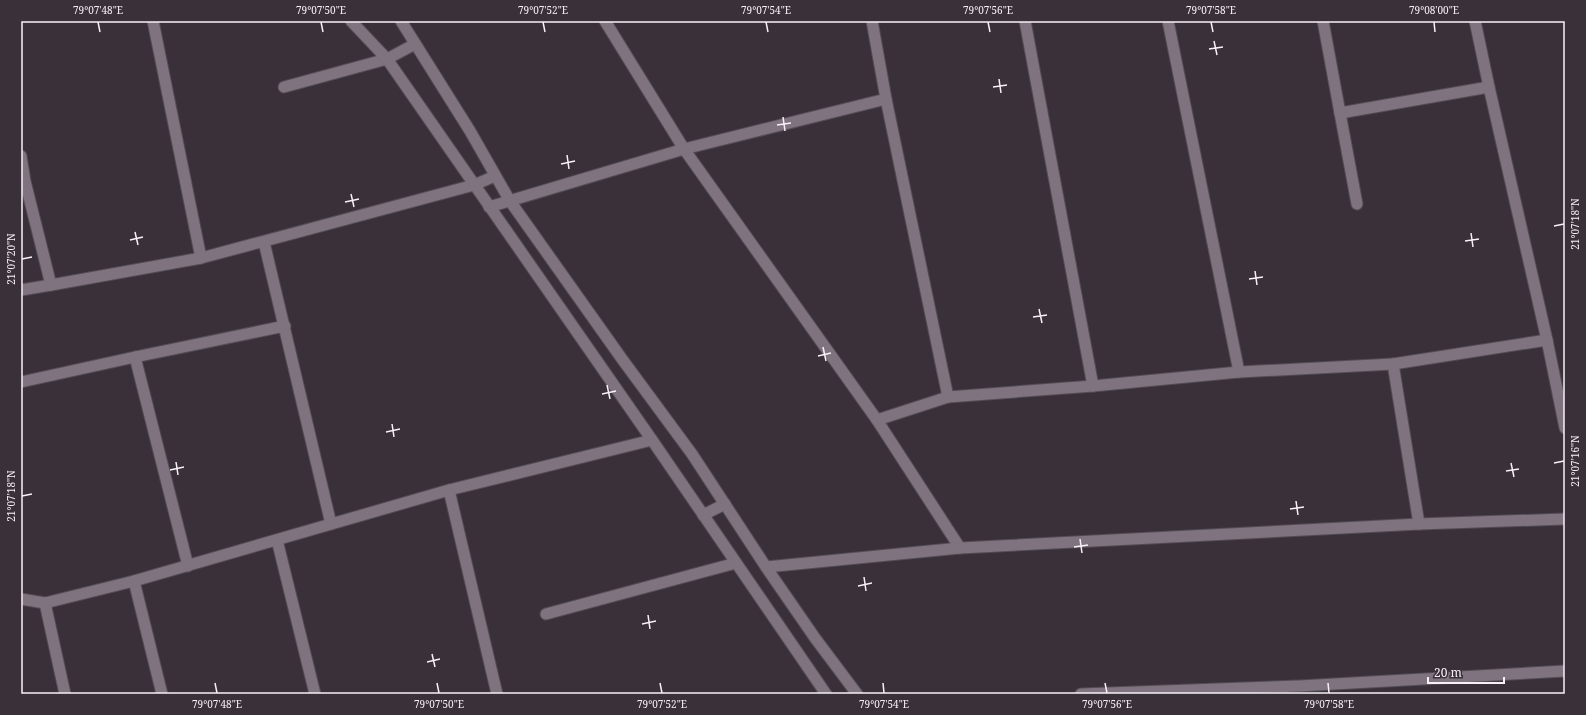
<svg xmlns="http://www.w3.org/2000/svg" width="1586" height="715" font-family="'Noto Serif',serif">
  <rect width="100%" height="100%" fill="#39303a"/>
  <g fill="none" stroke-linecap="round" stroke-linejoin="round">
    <defs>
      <g id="minor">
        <path d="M153,21l48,237 273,-73 21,-9"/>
        <path d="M605,21l79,128 193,271 83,128"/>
        <path d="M872,21l14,78 62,298"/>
        <path d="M1025,21l68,365"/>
        <path d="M1323,21l17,92 149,-26 -14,-66"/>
        <path d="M284,87l103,-28"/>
        <path d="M1489,87l58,253"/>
        <path d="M1340,113l17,91"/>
        <path d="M21,156l4,25 26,104 -30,5"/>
        <path d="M489,207l195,-58 202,-50"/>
        <path d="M264,242l67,282"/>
        <path d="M51,285l150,-27"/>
        <path d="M135,357l53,209"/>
        <path d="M1239,372l154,-8"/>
        <path d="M21,382l114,-25 150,-31"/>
        <path d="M877,420l71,-23 145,-11 146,-14 -71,-351"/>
        <path d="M1419,524l-26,-160 154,-24 18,88"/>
        <path d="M277,540l38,154"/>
        <path d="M766,567l194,-19 459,-24 146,-5"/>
        <path d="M134,581l28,113"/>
        <path d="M21,599l24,4 89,-22 315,-91"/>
        <path d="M45,603l20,91"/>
        <path d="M546,614l190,-51"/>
        <path d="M497,694l-48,-204 203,-50"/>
        <path d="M1081,694l218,-8 266,-15"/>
      </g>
      <g id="tertiary">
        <path d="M351,21l36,38 265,381 174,254"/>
        <path d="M401,21l69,110 40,70 112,158 70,95 74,113 49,71 42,56"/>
        <path d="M387,59l28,-15"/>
        <path d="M703,515l22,-11"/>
      </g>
    </defs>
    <use href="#minor" stroke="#544c54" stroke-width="13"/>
    <use href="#tertiary" stroke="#544c54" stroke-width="13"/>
    <use href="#minor" stroke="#7e737f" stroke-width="11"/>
    <use href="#tertiary" stroke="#7e737f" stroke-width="11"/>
  </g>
  <path fill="none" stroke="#f7f1f7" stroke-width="1.5" d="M98,22l2,10M321,22l2,10M543,22l2,10M766,22l2,10M988,22l2,10M1211,22l2,10M1434,22l1,10M1214,41l3,14M1209,49l14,-2M999,79l2,14M993,87l14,-2M783,117l2,14M777,125l14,-2M567,155l2,14M561,164l14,-3M351,194l3,13M345,202l14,-3M1554,226l10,-2M135,232l3,13M1471,233l2,14M130,240l13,-3M1465,241l14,-2M22,259l10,-2M1255,271l2,14M1249,279l14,-2M1039,309l3,14M1033,317l14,-2M823,347l3,14M818,356l13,-3M607,385l3,14M602,394l14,-3M392,424l2,13M386,432l14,-3M176,462l2,13M1511,463l3,14M1554,463l10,-2M170,470l14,-3M1506,471l13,-2M22,496l10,-2M1296,501l2,14M1290,509l14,-2M1080,539l2,14M1074,547l14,-2M864,577l2,14M858,586l14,-3M648,615l2,14M642,624l14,-3M432,654l3,13M427,662l13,-3M215,683l2,10M437,683l2,10M660,683l2,10M883,683l1,10M1105,683l2,10M1328,683l1,10"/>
  <rect width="1586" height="715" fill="none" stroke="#39303a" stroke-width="44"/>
  <path d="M1428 677v6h76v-6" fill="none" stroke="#f7f1f7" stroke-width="2"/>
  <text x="1434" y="677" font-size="12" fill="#f7f1f7" stroke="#39303a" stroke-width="3" paint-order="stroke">20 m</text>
  <rect x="22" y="22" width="1542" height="671" fill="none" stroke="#f7f1f7" stroke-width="1.5"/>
  <g font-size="10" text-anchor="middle" fill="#f7f1f7">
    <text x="98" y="14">79°07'48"E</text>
    <text x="321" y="14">79°07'50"E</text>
    <text x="543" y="14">79°07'52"E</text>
    <text x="766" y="14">79°07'54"E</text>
    <text x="988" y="14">79°07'56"E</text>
    <text x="1211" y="14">79°07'58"E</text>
    <text x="1434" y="14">79°08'00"E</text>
    <text transform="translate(1575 224) rotate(-90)" y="4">21°07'18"N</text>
    <text transform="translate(11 259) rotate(-90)" y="4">21°07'20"N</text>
    <text transform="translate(1575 461) rotate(-90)" y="4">21°07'16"N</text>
    <text transform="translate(11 496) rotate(-90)" y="4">21°07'18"N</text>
    <text x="217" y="708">79°07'48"E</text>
    <text x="439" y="708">79°07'50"E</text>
    <text x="662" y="708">79°07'52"E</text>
    <text x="884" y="708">79°07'54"E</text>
    <text x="1107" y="708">79°07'56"E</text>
    <text x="1329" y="708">79°07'58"E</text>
  </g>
</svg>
